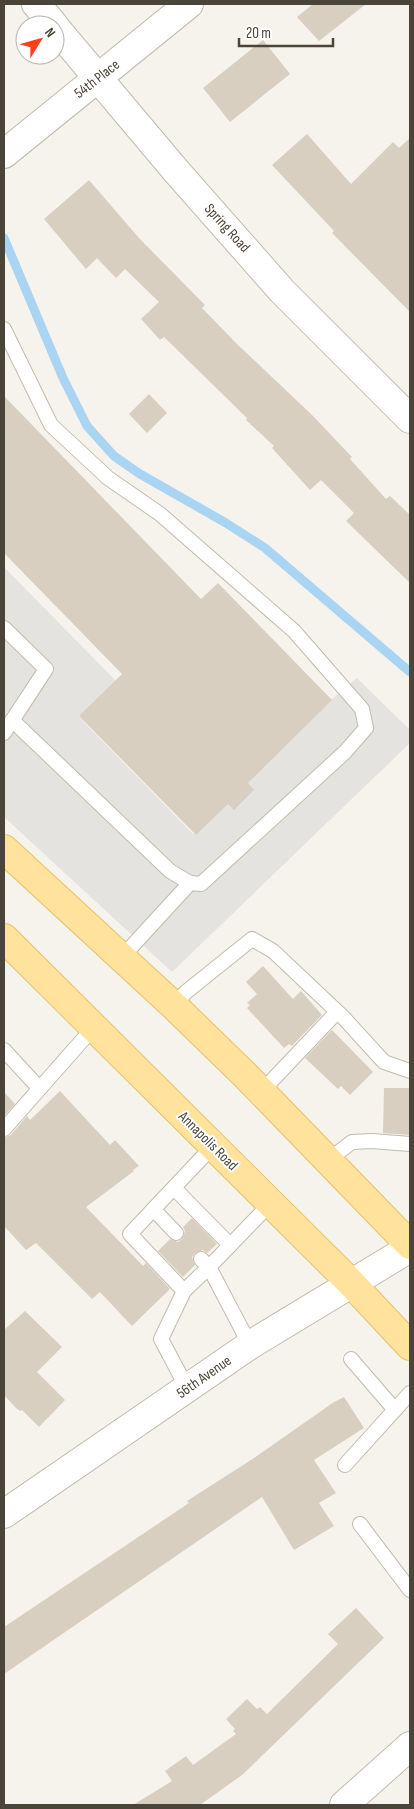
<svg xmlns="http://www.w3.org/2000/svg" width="414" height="1809" font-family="'Sofia Sans Condensed',sans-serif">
  <rect width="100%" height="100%" fill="#f6f3ec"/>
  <path fill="#e5e3e0" d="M4,567l112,114 -37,36 114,117 132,-129 32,-27 53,52v13l-238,229 -168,-155z"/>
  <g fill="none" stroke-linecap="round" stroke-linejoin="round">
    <path stroke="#a9d4f2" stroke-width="9" d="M4,238l59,140 24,48 27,30 26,18 86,49 39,25 145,124"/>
  </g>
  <g fill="#d8cfc1">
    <path d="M313,4h53l-47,37 -22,-24z"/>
    <path d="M263,40l27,34 -60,48 -27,-34z"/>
    <path d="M307,134l44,50 42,-42 6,6 11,-10v174l-78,-79 2,-2 -62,-66z"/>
    <path d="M89,180l50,58 66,67 -3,3 35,36 75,71 40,42 -2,2 36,40 4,-3 20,19v68l-64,-62 8,-8 -33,-33 -11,10 -38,-42 2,-2 -28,-26 1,-2 -83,-81 -4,3 -19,-21 18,-17 -34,-33 -9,9 -19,-20 -11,11 -42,-50z"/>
    <path d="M149,394l18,19 -20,20 -18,-19z"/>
    <path d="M4,396l197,203 17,-16 114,117 -84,83 6,7 -20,20 -6,-6 -32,31 -117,-119 43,-42 -118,-121z"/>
    <path d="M263,966l30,33 8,-8 21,24 -30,31 -3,-2 -5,4 -37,-40 3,-3 -3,-2 10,-9 -11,-12z"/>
    <path d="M332,1030l41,42 -23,23 -9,-9 -3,3 -33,-31z"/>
    <path d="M384,1088h26v47l-27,-2z"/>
    <path d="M60,1091l50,54 5,-5 24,26 -6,4 1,1 -48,36 57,59 3,-3 24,26 -38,37 -32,-34 -8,7 -56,-56 -10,7 -22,-24v-88l7,-3 16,-19 3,4z"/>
    <path d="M4,1092l11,12 -11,12z"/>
    <path d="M192,1218l25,26 -10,9 -4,-3 -8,3 -3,4 3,8 -12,12 -25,-26 12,-12 8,3 4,-3 3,-8 -2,-4z"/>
    <path d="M25,1311l37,36 -25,25 28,28 -26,27 -17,-17 -2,1 -4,-3 -12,-13v-65z"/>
    <path d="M344,1397l20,31 -50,32 22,33 -17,10 15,23 -40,24 -32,-53 -258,177v-47l185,-124 -2,-2 67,-43 80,-56z"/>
    <path d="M356,1608l28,30 -142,137 -42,30h-67l39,-24 -7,-10 21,-15 7,9 43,-31 -3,-3 2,-2 -9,-10 21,-20 10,10 3,-2 7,7 71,-70 -10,-10z"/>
  </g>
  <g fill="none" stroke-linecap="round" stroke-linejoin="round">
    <defs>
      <g id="service">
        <path d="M4,329l47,96 57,53 52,36 134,117 68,78 4,19 -21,24 -144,132 -11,-1 -20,-12 -158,-151"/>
        <path d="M4,628l42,41 -42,64"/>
        <path d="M122,957l68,-74"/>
        <path d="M173,1005l13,-13 66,-53 21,12 69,65 42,46 26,9"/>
        <path d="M4,1050l35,38"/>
        <path d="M261,1092l76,-80"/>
        <path d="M4,1129l90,-102"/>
        <path d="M327,1161l25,-19 20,-1 38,3"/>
        <path d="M174,1188l56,57"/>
        <path d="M154,1210l22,23"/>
        <path d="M201,1259l8,8 62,-64"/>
        <path d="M184,1291l25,-24 41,78"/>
        <path d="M351,1359l44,51"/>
        <path d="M187,1388l-26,-49 23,-48 -54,-57 83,-88"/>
        <path d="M345,1465l65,-72"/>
        <path d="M360,1524l50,66"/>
      </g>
      <g id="minor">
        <path d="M36,4l18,21"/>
        <path d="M55,27l122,145 105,119 128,128"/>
        <path d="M4,154l185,-150"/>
        <path d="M4,1514l246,-169 160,-97"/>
        <path d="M344,1805l66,-59"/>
      </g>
      <g id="primary">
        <path d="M4,849l169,156 72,70 165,170"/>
        <path d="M4,938l347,345 59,63"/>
      </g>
    </defs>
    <use href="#service" stroke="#c2bbae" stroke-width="16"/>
    <use href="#minor" stroke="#c2bbae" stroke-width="30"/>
    <use href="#primary" stroke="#e6c16a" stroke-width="30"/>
    <use href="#service" stroke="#fff" stroke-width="14"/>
    <use href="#minor" stroke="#fff" stroke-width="28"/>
    <use href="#primary" stroke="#ffe39c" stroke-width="28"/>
  </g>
  <g text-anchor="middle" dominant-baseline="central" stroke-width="4" stroke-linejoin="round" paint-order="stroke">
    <g font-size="15" fill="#4b4439" stroke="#fff">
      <text transform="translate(97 79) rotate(-38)">54th Place</text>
      <text transform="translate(227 228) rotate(48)">Spring Road</text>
      <text transform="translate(208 1141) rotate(45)">Annapolis Road</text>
      <text transform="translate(204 1377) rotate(-35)">56th Avenue</text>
    </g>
  </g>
  <rect width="414" height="1809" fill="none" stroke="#4b4439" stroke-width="10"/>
  <g transform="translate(40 40) rotate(53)"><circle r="24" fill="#ffffff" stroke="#b7b4b0"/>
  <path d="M0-4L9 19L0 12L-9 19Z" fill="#fc3f1d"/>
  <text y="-8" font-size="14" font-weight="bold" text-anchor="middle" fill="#4b4439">N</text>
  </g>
  <path d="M239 38v8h94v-8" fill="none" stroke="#4b4439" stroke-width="2.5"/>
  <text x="246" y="38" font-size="15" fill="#4b4439" stroke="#ffffff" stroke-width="4" paint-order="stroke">20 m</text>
</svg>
